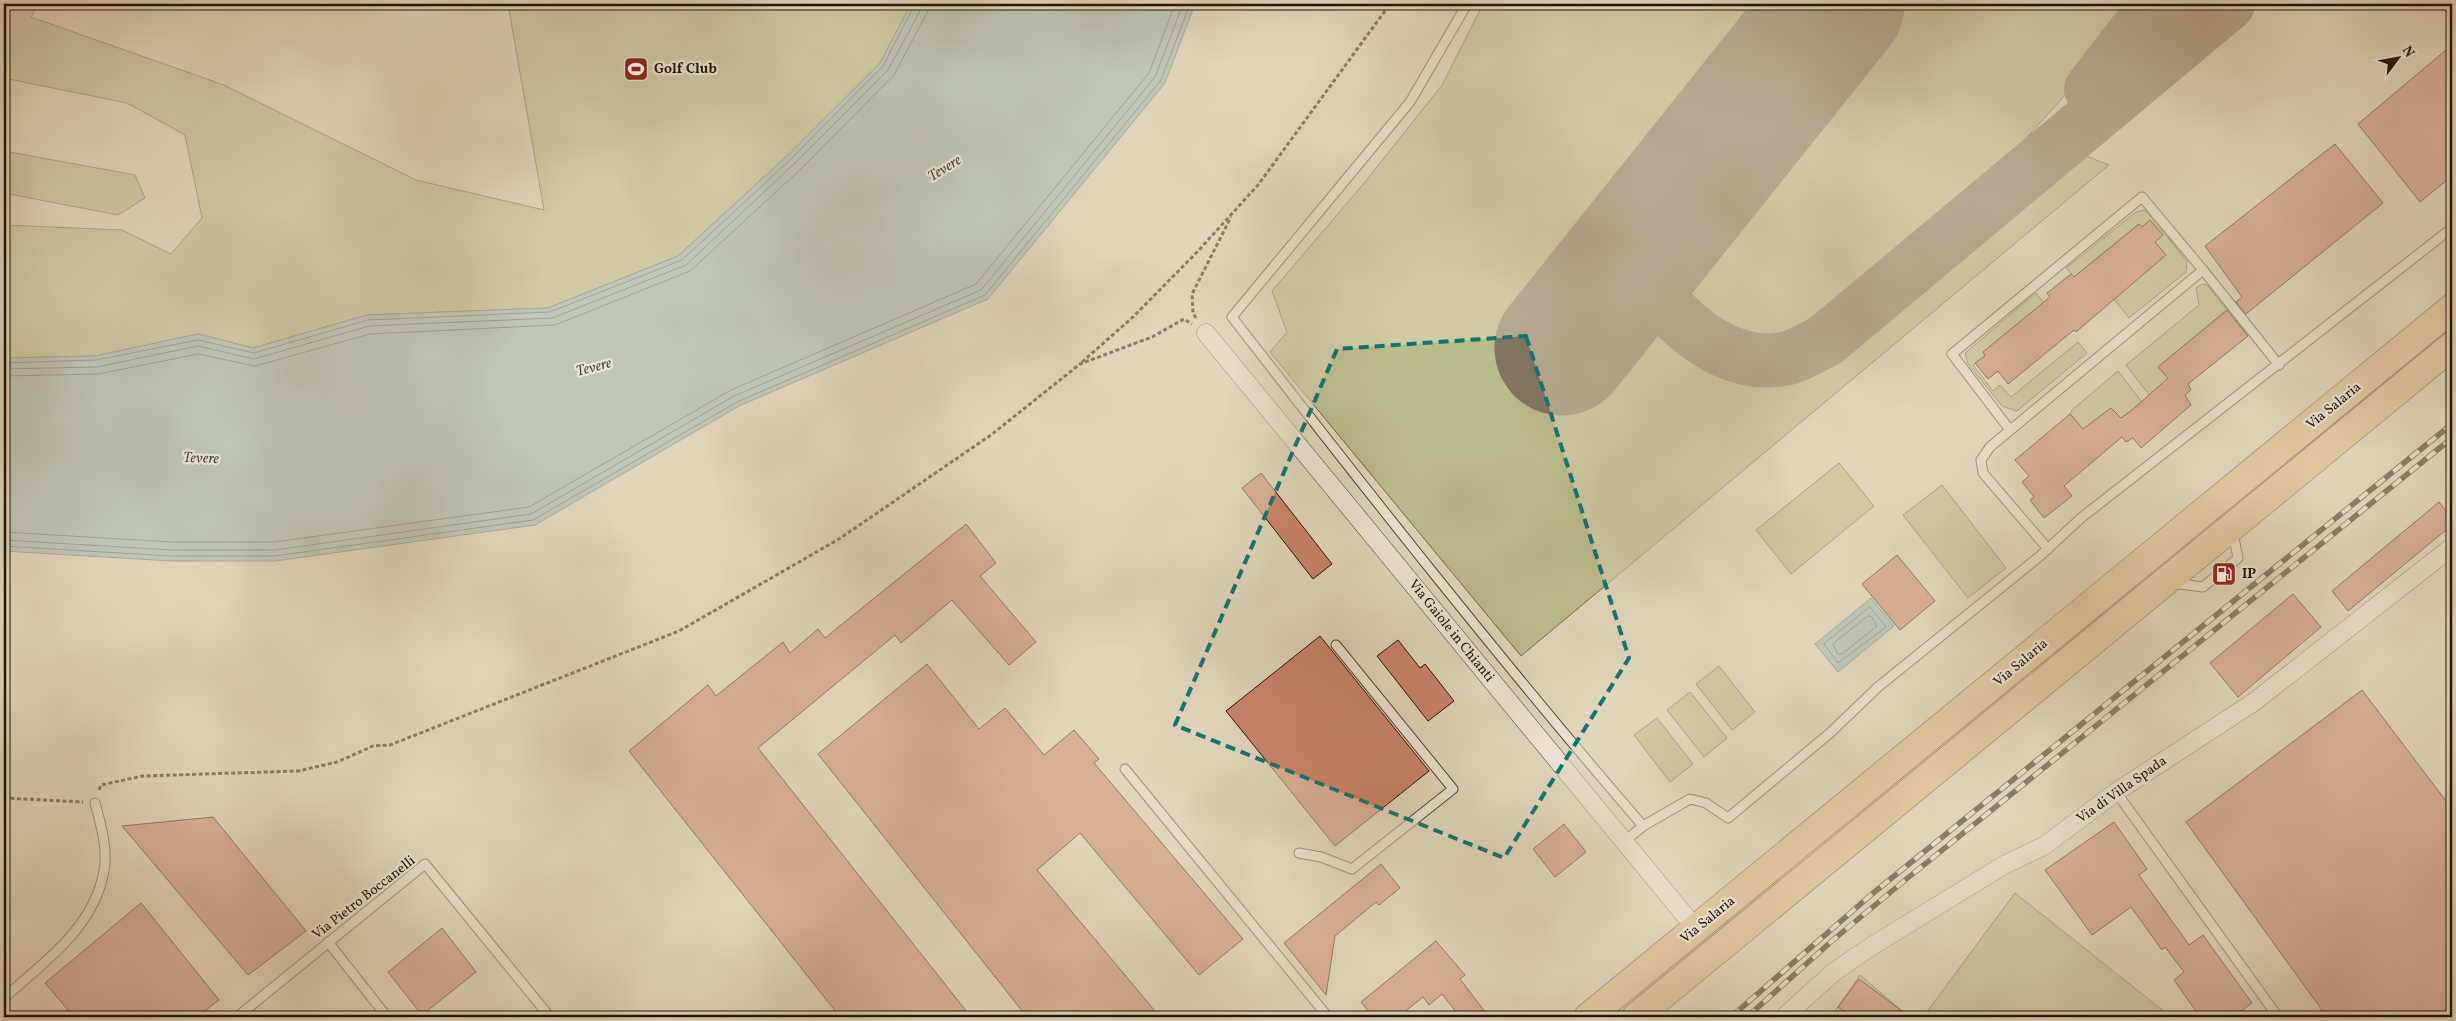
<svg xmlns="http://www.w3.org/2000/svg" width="2456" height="1021" font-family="Vollkorn,serif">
  <rect width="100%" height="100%" fill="#e1d6bb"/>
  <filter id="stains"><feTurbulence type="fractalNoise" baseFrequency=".004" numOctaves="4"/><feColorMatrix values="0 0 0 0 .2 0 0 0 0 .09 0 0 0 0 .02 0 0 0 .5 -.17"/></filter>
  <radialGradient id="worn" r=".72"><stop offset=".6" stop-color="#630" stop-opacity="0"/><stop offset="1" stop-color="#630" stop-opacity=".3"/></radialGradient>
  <g fill="#babc8b" stroke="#6e6748">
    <path d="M4,4h34l-7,13 193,68 192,95 128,30 -36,-206h403l-31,59 -92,92 -110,101 -130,52 -181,7 -114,33 -55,-14 -103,22 -91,2v-133l118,5 49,24 31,-36 -17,-83 -58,-32 -123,-25z"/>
    <path d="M1483,4h287l-258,328 76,64 49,-64 16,-5c43,24 83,63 137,49 11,-3 22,-7 33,-11l244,-206 19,-3 23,9 -588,491 -251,-304 17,-20 -15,-41 93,-109 77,-97z"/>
    <path d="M1892,4h245l-62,80 -71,79 -178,153c-17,11 -32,22 -52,24 -28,3 -84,-29 -89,-58 -1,-5 1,-11 1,-15z"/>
    <path d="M4,151l131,24 10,23 -27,17 -114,-22z"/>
    <path d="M2145,210l42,51 -1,11 -57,46 -16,-20 53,-43 -11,-13 7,-7 -12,-15 -8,7 -3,-3 -65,53 -8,-9 70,-56z"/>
    <path d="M2202,284l5,1 20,25 -69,57 11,12 -19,17 -24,-31 73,-60 -3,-17z"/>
    <path d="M2036,293l8,10 -61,49 2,4 -12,9 20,26 7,-6 11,12 67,-55 9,11 -70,58 -15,-5 -34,-42 -3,-11z"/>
    <path d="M2452,321v14l-566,467 -265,215h-18z"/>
    <path d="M2118,371l24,31 -21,16 -10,-10 -28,21 -13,-15 2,-4z"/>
    <path d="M1839,463l35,43 -83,68 -35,-44z"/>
    <path d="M1942,485l64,83 -38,30 -65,-83z"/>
    <path d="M1719,666l36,46 -23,18 -36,-46z"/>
    <path d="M1690,692l37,46 -23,19 -37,-47z"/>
    <path d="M1657,718l36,46 -23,18 -36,-47z"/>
    <path d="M2015,893l156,124h-248z"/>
    <path d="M1860,975l49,42h-78z"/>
  </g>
  <g fill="#96b7b7" stroke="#677570">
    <path d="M911,4h284l-30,79 -177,216 -249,107 -204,119 -260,36h-104l-167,-10v-193l91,-2 103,-22 55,14 114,-33 181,-7 130,-52 110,-101 92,-92z"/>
    <path d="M1871,598l23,28 -56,46 -23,-28z"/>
  </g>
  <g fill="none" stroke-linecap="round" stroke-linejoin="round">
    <g stroke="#5c645e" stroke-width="1">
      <path d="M4,363l92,-3 102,-20 56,13 114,-33 182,-8 132,-52 109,-101 92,-93 32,-62"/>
      <path d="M4,369l93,-2 101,-21 56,13 115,-33 183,-8 134,-53 109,-102 93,-93 32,-59 1,-7"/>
      <path d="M4,376l94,-2 100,-20 57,12 115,-32 185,-9 135,-54 111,-102 93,-94 33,-62 2,-9"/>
      <path d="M4,532l167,10h103l255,-35 202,-117 245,-106 173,-211 26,-69"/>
      <path d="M4,540l167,10h104l256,-36 203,-118 247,-106 174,-213 28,-73"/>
      <path d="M4,546l167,10h104l258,-36 204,-118 248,-107 176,-215 29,-76"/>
      <path d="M1870,607l16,20 -48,36 -14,-19z"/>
      <path d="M1868,616h3l6,10 -35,28h-4l-5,-10z"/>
    </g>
    <g stroke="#817460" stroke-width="54">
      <path d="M2091,89l66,-85"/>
      <path d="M1655,232c-3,10 -9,23 -8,33 0,17 14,35 25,47 29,30 71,57 116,46 14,-4 25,-11 38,-18l402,-336"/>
    </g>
    <path stroke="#817460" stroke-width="135" d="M1562,348l275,-344"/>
  </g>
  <g fill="#ca8469" stroke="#211206">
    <path d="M2452,45v131l-32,26 -62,-78z"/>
    <path d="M2335,144l48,59 -137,111 -10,-12 6,-5 -37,-51z"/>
    <path d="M2150,220l13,15 -8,7 11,13 -90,77 -2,-2 -66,54 -10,-13 -10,8 -13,-16 10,-7 -2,-4 67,-55 -3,-4 24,-19 3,3 65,-53 3,3z"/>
    <path d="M2227,310l21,26 -60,48 3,6 -6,5 6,10 -50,43 -8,-10 -7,4 -4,-5 -58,49 8,10 -28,22 -14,-18 4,-3 -12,-15 7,-6 -14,-16 55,-46 13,15 28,-21 10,10 10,-7 37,-33 -10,-11z"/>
    <path d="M1261,473l71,91 -19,15 -71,-91z"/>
    <path d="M2439,502l13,17v6l-104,86 -16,-20z"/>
    <path d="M966,524l30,39 -16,13 56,66 -27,23 -57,-65 -51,43 -6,-8 -137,113 213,269h-131l-211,-266 79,-66 8,11 67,-54 7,11 28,-24 7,9z"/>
    <path d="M1897,555l38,46 -35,29 -38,-46z"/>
    <path d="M2293,594l28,33 -83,70 -28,-34z"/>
    <path d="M1320,636l109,135 -94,75 -109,-135z"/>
    <path d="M1398,640l22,28 5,-4 29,37 -26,20 -51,-65z"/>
    <path d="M927,664l52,65 26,-21 39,47 30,-25 25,29 -5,4 149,176 -44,36 -119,-142 -43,37 123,147h-133l-209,-263z"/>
    <path d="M2362,690l90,119v208h-125l-141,-195z"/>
    <path d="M213,817l93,114 -58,44 -126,-149z"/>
    <path d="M2114,822l33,47 -8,6 50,70 14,-10 49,68 -19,14h-33l-26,-37 10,-8 -19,-25 -3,3 -31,-43 -39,28 -47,-65z"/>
    <path d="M1564,824l22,28 -31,25 -22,-28z"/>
    <path d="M1381,864l19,24 -21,17 -3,-3 -41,34 -9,59 -42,-52z"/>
    <path d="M141,903l78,97 -22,17h-123l-29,-34z"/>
    <path d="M442,928l34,44 -54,43 -34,-43z"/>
    <path d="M1436,941l29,34 -5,4 29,38h-29l-18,-23 -13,11 -6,-8 -25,20h-25l-12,-15z"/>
    <path d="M1859,979l51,38h-58l-14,-10z"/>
  </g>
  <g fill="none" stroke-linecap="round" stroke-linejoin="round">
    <defs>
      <g id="lane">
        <path d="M1467,4l-57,98 -178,215c134,173 269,344 411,509"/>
        <path d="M2010,430l-58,-76 190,-157 61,73"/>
        <path d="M2048,549l-65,-76 -2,-13 9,-13 213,-177 76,95"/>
        <path d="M2172,583l31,4 35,-29 -5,-25"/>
        <path d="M1125,769l203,248"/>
        <path d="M2116,792l162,225"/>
        <path d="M1624,842l19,-16 47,-27 16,4 22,15 102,-85 48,-46 162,-131 41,-38 371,-290"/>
        <path d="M1299,853l22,4 31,12 101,-80 -117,-144"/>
        <path d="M328,942l59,75"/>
        <path d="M4,998c40,-36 90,-70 100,-127 4,-22 -3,-46 -9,-68"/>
        <path d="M237,1017l188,-153 125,153"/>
      </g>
      <g id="street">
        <path d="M1206,333l490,596"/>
        <path d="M1784,1017l50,-45 38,-26 132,-81 40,-19 72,-54 138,-90 198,-155"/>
      </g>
      <g id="primary">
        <path d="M1588,1017l864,-709"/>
        <path d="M1636,1017l816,-671"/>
      </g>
    </defs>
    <use href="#lane" stroke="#514333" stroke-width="11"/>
    <use href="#street" stroke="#514333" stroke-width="19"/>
    <use href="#primary" stroke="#211206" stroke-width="29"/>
    <g stroke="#211206" stroke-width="3" stroke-dasharray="4 2.5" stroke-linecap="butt">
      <path d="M1196,318l-3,-5 -1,-19 39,-77"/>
      <path d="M1082,362l51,-45 66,-67 59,-65 132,-181"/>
      <path d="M99,790l2,-5 42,-9 155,-5 39,-9 36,-16 17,-1 289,-114 160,-92 152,-104 89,-71 72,-27 32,-18 8,5"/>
      <path d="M4,798l79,4"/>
    </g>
    <use href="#lane" stroke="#ece4d3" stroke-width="9"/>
    <use href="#street" stroke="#ece4d3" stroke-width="18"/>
    <use href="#primary" stroke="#e0bb7e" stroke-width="28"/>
    <defs>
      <g id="rail">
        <path d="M1731,1017l141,-123 580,-470"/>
        <path d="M1747,1017l86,-77 71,-59 548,-443"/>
      </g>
    </defs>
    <use href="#rail" stroke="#211206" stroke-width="5.5"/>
    <use href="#rail" stroke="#ece4d3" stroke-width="4" stroke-dasharray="11" stroke-linecap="butt"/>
  </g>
  <path d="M0 0H2456V1021H0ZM1526,336l103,322 -125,200 -329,-133 162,-376z" fill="#e1d6bb" fill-opacity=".55" fill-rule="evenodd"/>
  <path fill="none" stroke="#0f766e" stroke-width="4" stroke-dasharray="10 6" stroke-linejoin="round" d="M1526,336l103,322 -125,200 -329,-133 162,-376z"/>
  <defs>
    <symbol id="stadium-square" viewBox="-11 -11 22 22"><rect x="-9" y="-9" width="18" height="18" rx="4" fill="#8f2418" stroke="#ece4d3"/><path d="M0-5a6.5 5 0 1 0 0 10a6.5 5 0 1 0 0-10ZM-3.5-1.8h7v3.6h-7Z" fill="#fff"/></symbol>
    <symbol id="fuel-square" viewBox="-11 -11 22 22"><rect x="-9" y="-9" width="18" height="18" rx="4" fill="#8f2418" stroke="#ece4d3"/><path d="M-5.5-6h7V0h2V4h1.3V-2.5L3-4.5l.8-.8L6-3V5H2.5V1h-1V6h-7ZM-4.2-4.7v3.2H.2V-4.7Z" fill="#fff"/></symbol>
  </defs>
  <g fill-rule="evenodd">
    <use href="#stadium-square" x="622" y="55" width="28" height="28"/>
    <use href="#fuel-square" x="2210" y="560" width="28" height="28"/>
  </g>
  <g text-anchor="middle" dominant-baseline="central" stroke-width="4.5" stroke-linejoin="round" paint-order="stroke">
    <g font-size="14" font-weight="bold" fill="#211206" stroke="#ece4d3" text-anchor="start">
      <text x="654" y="69">Golf Club</text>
      <text x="2242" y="574">IP</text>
    </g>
    <g font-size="14" fill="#211206" stroke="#ece4d3">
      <text transform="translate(2334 406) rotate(-39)">Via Salaria</text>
      <text transform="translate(1451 631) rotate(51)">Via Gaiole in Chianti</text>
      <text transform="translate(2021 663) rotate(-40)">Via Salaria</text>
      <text transform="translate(2122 790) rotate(-35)">Via di Villa Spada</text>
      <text transform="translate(364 898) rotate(-38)">Via Pietro Boccanelli</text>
      <text transform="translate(1708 920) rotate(-39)">Via Salaria</text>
    </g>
    <g font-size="15" font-style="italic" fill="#4a4c44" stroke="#ece4d3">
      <text transform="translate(945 169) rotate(-32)">Tevere</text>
      <text transform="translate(594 368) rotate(-15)">Tevere</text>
      <text transform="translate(201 459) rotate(2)">Tevere</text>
    </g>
  </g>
  <rect width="2456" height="1021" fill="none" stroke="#e1d6bb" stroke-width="20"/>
  <rect x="5" y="5" width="2446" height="1011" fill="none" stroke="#211206" stroke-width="2.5"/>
  <rect x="10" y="10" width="2436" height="1001" fill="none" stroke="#211206"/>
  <g transform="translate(2398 58) rotate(58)" stroke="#ece4d3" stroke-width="4" paint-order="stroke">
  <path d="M0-4L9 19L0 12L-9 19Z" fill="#211206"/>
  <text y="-8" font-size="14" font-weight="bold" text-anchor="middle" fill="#211206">N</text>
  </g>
  <rect width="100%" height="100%" filter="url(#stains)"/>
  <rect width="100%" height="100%" fill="url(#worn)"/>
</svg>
